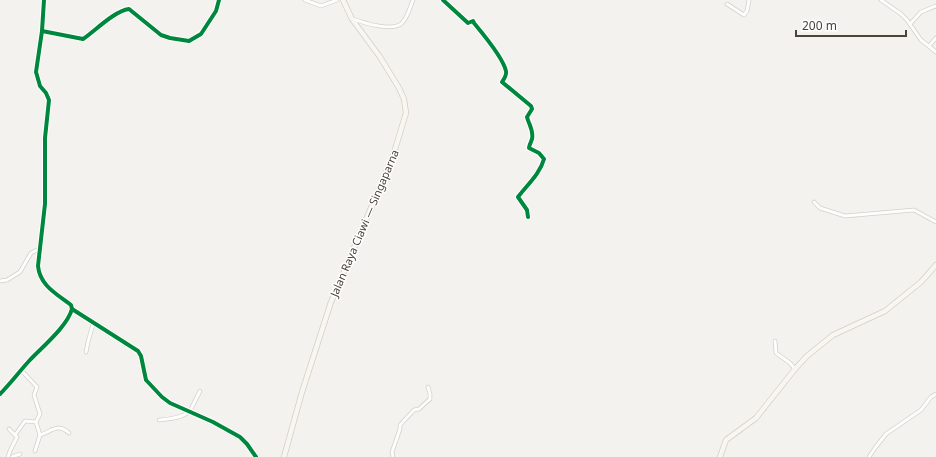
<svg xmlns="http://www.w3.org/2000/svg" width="936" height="457" font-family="'Noto Sans',sans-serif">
  <rect width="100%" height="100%" fill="#f4f2ee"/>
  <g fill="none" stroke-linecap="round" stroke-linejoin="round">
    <defs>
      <g id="minor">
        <path d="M305,0l16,6 16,-6"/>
        <path d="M443,0l25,23 5,-2 1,2c9,11 29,34 32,48 1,4 -2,8 -4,11l29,24 1,3 -5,8c2,8 7,14 5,22 -1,3 -3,7 -3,9l10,5 5,6c-4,15 -17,26 -26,38l9,13 1,7"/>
        <path d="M881,0l20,14 6,6 14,20 15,12"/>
        <path d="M727,4l17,11 3,-4 2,-11"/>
        <path d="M353,19c11,4 40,13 49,4 6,-6 8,-16 11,-23"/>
        <path d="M910,24l11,-12 15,-6"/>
        <path d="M42,31l41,8c12,-8 31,-28 46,-30l32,26 9,3 19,3 12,-7 15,-23 3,-11"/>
        <path d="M929,46l7,-8"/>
        <path d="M814,202l6,6 25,8 69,-6 22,12"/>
        <path d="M0,281l7,-1 13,-8 11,-19 10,-5"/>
        <path d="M72,309l66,42 3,5 5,24 16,17 8,6 43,19 27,15 7,7 9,13"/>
        <path d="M775,341l1,12 14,10 5,6"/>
        <path d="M86,352l2,-10 5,-18"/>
        <path d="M21,370l16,17 -3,8 6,19 -4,8 4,13 -5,16"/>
        <path d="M0,394c10,-10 19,-22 29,-33 12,-13 38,-34 43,-52l-1,-4c-14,-11 -31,-19 -33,-39l7,-62v-66l4,-38 -3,-7 -6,-7 -4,-14 6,-41 2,-31"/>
        <path d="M159,420c10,-1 23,-2 31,-9l10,-20"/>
        <path d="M15,435l10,-14 11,1"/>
        <path d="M40,435c11,-3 17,-13 29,-2"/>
        <path d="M8,457l2,-6 7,-14 -8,-8"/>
        <path d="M12,457l8,-3"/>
        <path d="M393,457l-1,-5 8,-23v-4l14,-15 5,-1 11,-10v-5l-2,-7"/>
        <path d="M869,457l6,-9 11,-14 35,-24 10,-13 5,-3"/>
      </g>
      <g id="secondary">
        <path d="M284,457l18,-65 29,-90 62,-146 13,-43 -2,-14 -5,-11 -19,-31 -28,-38 -9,-19"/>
        <path d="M720,457l6,-17 30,-22 39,-49 12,-13 26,-21 52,-24 36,-29 15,-17"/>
      </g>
    </defs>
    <use href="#minor" stroke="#d2d0cb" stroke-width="4.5"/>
    <use href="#secondary" stroke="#d3cfc5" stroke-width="6"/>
    <use href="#minor" stroke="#fdfdfc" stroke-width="3"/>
    <use href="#secondary" stroke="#f7f6f1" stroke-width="4.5"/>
    <defs>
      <g id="cycleway">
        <path d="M443,0l25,23 5,-2 1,2c9,11 29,34 32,48 1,4 -2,8 -4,11l29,24 1,3 -5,8c2,8 7,14 5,22 -1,3 -3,7 -3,9l10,5 5,6c-4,15 -17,26 -26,38l9,13 1,7"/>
        <path d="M42,31l41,8c12,-8 31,-28 46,-30l32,26 9,3 19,3 12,-7 15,-23 3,-11"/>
        <path d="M72,309l66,42 3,5 5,24 16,17 8,6 43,19 27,15 7,7 9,13"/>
        <path d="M0,394c10,-10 19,-22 29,-33 12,-13 38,-34 43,-52l-1,-4c-14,-11 -31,-19 -33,-39l7,-62v-66l4,-38 -3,-7 -6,-7 -4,-14 6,-41 2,-31"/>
      </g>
    </defs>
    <use href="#cycleway" stroke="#fff" stroke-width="6"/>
    <use href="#cycleway" stroke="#00873e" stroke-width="4"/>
  </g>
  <g text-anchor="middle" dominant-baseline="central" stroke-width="3" stroke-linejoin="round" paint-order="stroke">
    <g font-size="11" fill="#4b4439" stroke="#fff">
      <text transform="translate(364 223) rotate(-67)">Jalan Raya Ciawi — Singaparna</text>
    </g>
  </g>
  <path d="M796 30v6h110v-6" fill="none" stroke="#4b4439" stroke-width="2"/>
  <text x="802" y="30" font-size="12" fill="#4b4439" stroke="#ffffff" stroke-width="3" paint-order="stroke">200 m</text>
</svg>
